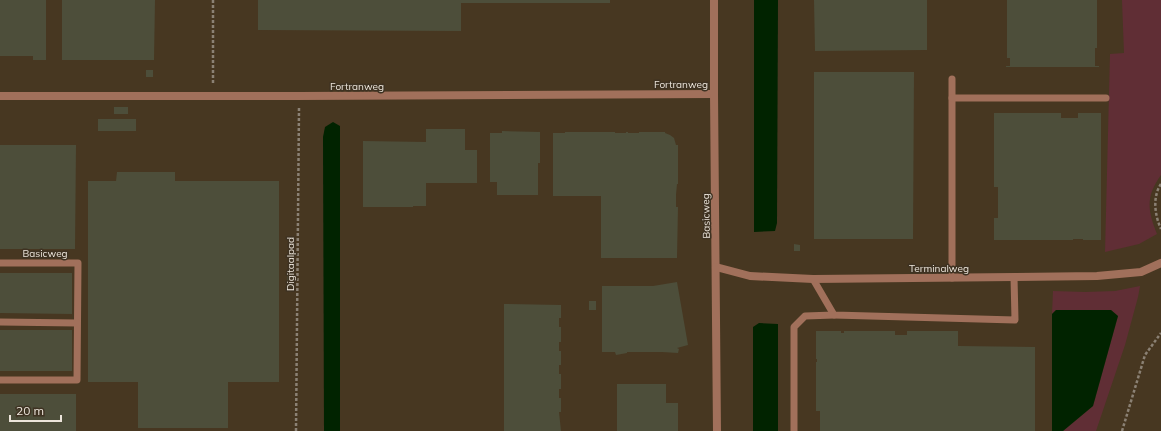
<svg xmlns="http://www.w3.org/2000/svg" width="1161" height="431" font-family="Mulish,sans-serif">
  <rect width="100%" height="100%" fill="#3e3222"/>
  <rect fill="#473721" x="0" y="0" width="1161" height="431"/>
  <g fill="#602e35">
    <path d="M1122,0h39v175c-16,22 -13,36 -4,59l-18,10 -34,8 5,-198 14,-1z"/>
    <path d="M1140,286l-2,11 -13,48 -29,86h-33l30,-25 25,-90 -7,-6h-55l-4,4 1,-23 32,1 30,-1z"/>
  </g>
  <g fill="#012300">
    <path d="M754,0h24l-1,223 -2,8 -21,1z"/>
    <path d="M333,122l7,4v305h-16l-1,-294 2,-10z"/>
    <path d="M1056,310h55l7,6 -25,90 -30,25h-11v-117z"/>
    <path d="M759,323l19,1v107h-25v-104z"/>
  </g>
  <g fill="#4d4e3a">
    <path d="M0,0h46v60h-13v-4h-33z"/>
    <path d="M62,0h93l-1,60h-92z"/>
    <path d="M258,0h352v3h-149v28l-203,-1z"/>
    <path d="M814,0h113v50l-112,1z"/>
    <path d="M1007,0h90v48h-2v18h4v1h-93v-1h4v-8h-3z"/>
    <rect x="146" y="70" width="7" height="7"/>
    <path d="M814,72h100l-1,167h-99z"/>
    <rect x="114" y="107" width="14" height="7"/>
    <path d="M994,113h67v5h17v-5h23v127h-18v-1h-10v1h-79v-22h4v-31h-4z"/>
    <rect x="98" y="119" width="38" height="12"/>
    <path d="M426,129h39v21h12v33h-51v23h-13v1h-50v-66l63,1z"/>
    <path d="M502,131l38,1v31h-2v32h-41v-13h-7v-49h12z"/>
    <path d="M565,132h50v1h11v-1h2v1h11v-1h26v1l5,2 4,3 2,7h2v39h-1l-1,11v12h2l-1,51h-76v-62h-48v-63h12z"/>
    <path d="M0,145h76l-1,104h-75z"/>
    <path d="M117,172h58v9h104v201h-51v46h-90v-46h-50v-201h28z"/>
    <path d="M794,244l6,1v6h-6z"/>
    <rect x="287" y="272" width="7" height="15"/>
    <path d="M0,273h72v41l-72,-1z"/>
    <path d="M677,282l11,63 -11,3 2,1 -1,4 -16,-1h-35v1l-11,2 -1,-3h-13v-66h51z"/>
    <rect x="589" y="301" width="7" height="9"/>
    <path d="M504,304l57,1v13h-2v9h2v15h-2v9h2v14h-2v9h2v15h-2v9h2v14h-2l2,19h-57z"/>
    <rect x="0" y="330" width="72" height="41"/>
    <path d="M816,331h25v2h3v-2h51v4h12v-4h51v15l77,1v84h-215v-20h-4v-49h1v-3h-1z"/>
    <path d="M617,384h49v19h12v28h-61z"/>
    <rect x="0" y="394" width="76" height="37"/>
  </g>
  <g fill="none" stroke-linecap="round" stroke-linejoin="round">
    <g stroke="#8b8174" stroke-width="2.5" stroke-dasharray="3 2" stroke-linecap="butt">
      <path d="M213,83v-83"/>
      <path d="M1161,184c-9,13 -6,32 0,45"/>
      <path d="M296,431l3,-323"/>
      <path d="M1122,431l23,-76 16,-22"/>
    </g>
    <g stroke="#a1705b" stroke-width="7">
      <path d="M952,79v199"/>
      <path d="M952,98h154"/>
      <path d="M0,263h78l-1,117h-77"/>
      <path d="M813,279l21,36 181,5 -1,-43"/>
      <path d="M0,322l77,1"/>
      <path d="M794,431v-104l11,-11 29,-1"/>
    </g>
    <path stroke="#a1705b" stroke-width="8" d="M0,96h299l415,-2"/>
    <g stroke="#a1705b" stroke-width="8">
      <path d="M714,0v94l3,337"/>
      <path d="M716,267l34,9 63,3 201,-2 83,-1 44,-4 20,-9"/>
    </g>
  </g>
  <g text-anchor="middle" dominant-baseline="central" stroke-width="3" stroke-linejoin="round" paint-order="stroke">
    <g font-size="10" fill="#ece5db" stroke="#3e3222">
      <text x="681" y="84">Fortranweg</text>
      <text x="357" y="86">Fortranweg</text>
      <text transform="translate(706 216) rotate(-91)">Basicweg</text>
      <text x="45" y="253">Basicweg</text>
      <text transform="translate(290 264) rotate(-90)">Digitaalpad</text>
      <text x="939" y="268">Terminalweg</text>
    </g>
  </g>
  <path d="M10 415v6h51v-6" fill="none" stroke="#ece5db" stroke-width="2"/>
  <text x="16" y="415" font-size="12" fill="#ece5db" stroke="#3e3222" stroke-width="3" paint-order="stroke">20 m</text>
</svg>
